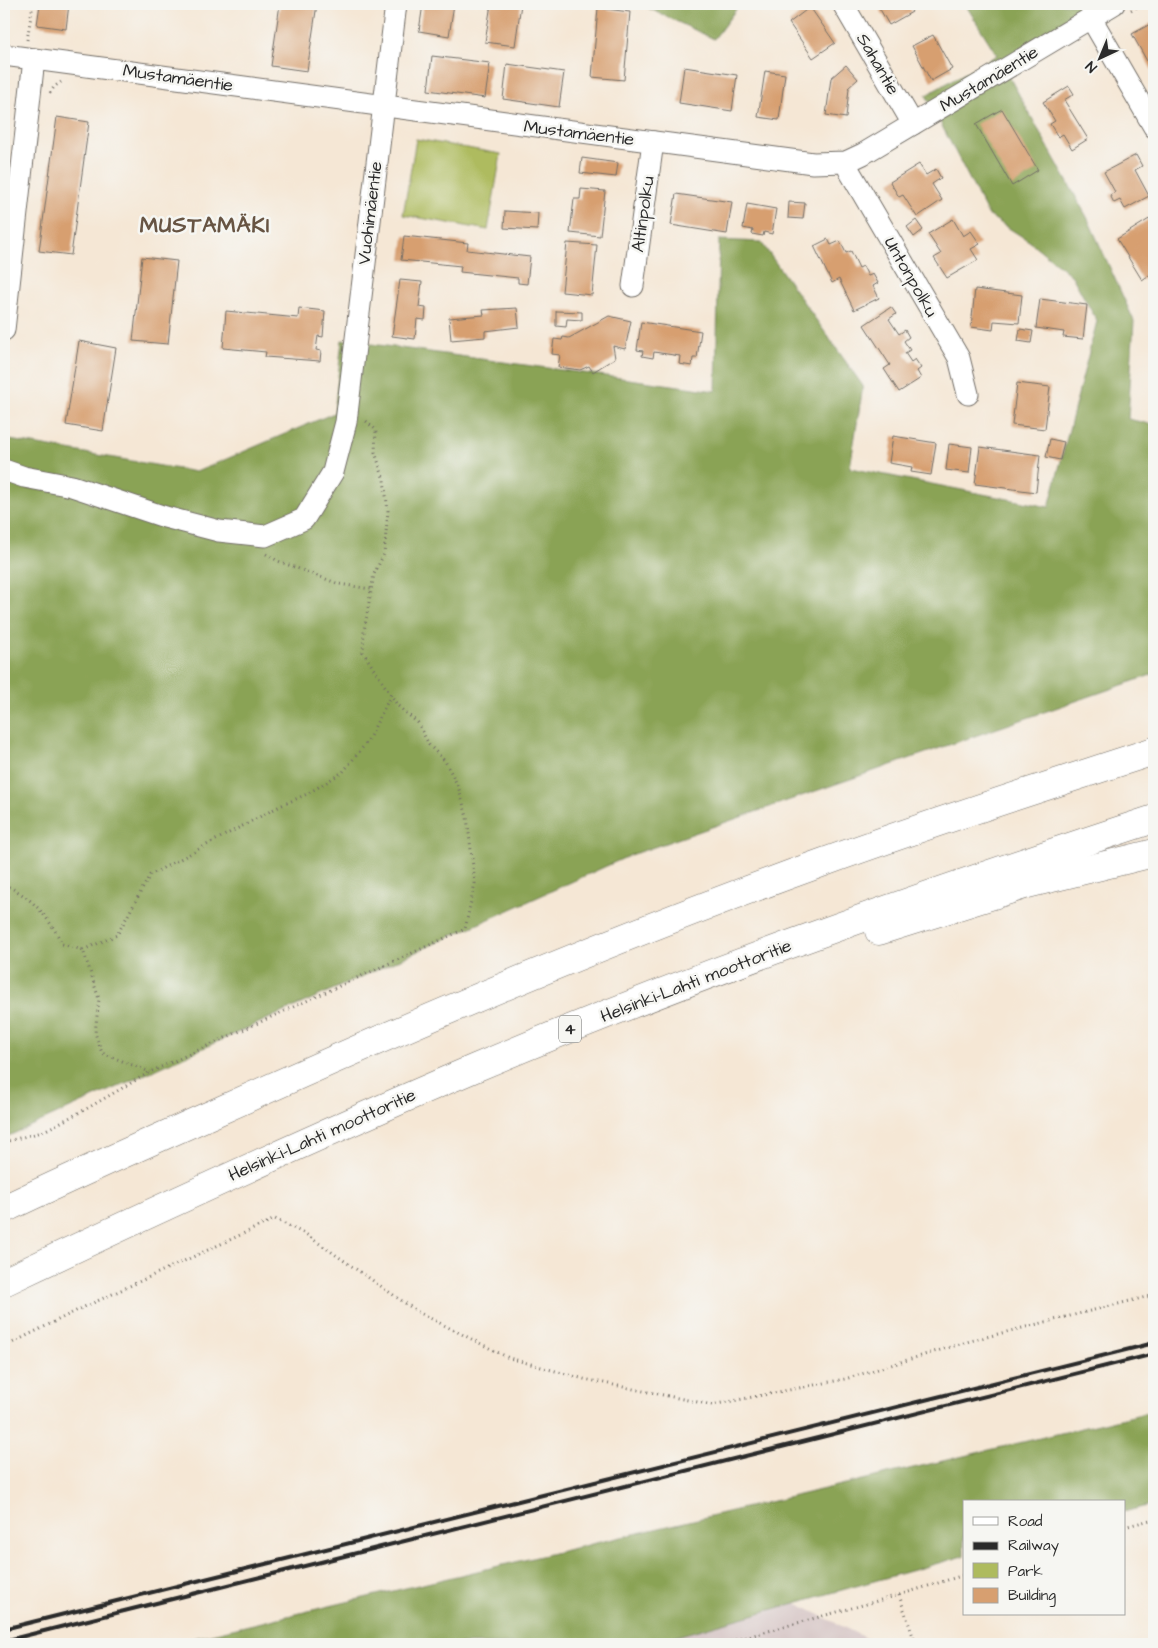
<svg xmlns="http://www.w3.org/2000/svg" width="1158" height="1648" font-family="'Architects Daughter',sans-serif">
  <rect width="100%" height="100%" fill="#f6f6f2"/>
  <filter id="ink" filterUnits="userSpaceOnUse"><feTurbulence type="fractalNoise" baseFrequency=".02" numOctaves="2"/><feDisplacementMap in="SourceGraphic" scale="10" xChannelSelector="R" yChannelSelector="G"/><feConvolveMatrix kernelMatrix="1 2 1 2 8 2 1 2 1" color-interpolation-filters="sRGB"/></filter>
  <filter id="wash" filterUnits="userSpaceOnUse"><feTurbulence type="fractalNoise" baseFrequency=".0096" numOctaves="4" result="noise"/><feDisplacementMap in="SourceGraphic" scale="20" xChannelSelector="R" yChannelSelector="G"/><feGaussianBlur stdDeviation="1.12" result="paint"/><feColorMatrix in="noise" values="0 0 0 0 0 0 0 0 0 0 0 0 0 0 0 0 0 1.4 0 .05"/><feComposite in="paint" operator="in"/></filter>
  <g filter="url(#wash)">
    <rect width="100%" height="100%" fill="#f5e7d5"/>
    <path fill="#d2bfc0" d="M796,1603l81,41h-229z"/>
    <path fill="#aebb5e" stroke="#6c7344" d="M416,139l85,15 -13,76 -85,-15z"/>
    <g fill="#8aa355" stroke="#5a6740">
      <path d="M643,4h97l-26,35 -66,-31z"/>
      <path d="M965,4h130l-93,60 85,153 47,104 -6,98 26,6v249l-523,181 -627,283v-699l192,33 138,-59 8,-73 374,51 3,-151 42,2 102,144 -13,82 199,39 48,-186 -25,-45 -43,-35 -41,-26 -62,-120 71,-40z"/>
      <path d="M1154,1411v93l-30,8v-10h-160v54l-316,88h-479z"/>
    </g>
    <g id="blocks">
      <g fill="#d79f70">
        <path d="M40,4h29l-3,25 -29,-4z"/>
        <path d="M280,4h37l-10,67 -36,-5z"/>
        <path d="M423,4h31l-5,32 -30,-5z"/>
        <path d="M491,4h30l-6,42 -30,-4z"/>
        <path d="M877,4h30l5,8 -23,13z"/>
        <path d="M810,7l25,36 -22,15 -24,-35z"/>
        <path d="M598,8l32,4 -6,68 -32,-3z"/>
        <path d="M1154,22v47l-2,1 -20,-36z"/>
        <path d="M933,35l19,34 -21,12 -19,-35z"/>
        <path d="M432,56l58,7 -5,35 -57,-8z"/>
        <path d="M507,64l57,8 -5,35 -56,-8z"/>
        <path d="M846,65l12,14 -10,9h1l-3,30 -20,-3 5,-37z"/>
        <path d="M684,67l53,8 -5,36 -53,-8z"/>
        <path d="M765,71l20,3 -6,46 -21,-3z"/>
        <path d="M1069,86l5,8 -10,6 24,39 -16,10 -9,-15 -5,3 -8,-13 5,-3 -12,-19z"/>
        <path d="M1002,109l36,61 -26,16 -36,-62z"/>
        <path d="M57,117l32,5 -18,133 -32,-4z"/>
        <path d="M1136,155l6,11 -7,4 14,26 -24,13 -5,-9 -6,3 -4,-8 5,-3 -11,-20z"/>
        <path d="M582,158l36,5 -2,14 -36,-4z"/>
        <path d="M919,164l7,11 10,-6 5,9 -9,6 10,16 -25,17 -14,-22 -4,2 -9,-15z"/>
        <path d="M581,189l24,2 -5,45 -30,-3 4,-34h6z"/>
        <path d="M676,194l56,8 -5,32 -56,-9z"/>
        <path d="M789,202l16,1 -2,16 -15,-1z"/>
        <path d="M747,204l29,5 -4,25 -8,-2 -1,4 -11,-2 1,-4 -10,-2z"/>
        <path d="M505,211l33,2 -1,17 -33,-2z"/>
        <path d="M1154,216v32l-2,1 2,3v20l-12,8 -25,-41z"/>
        <path d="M953,219l10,17 8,-5 9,13 -9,5 7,11 -31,18 -13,-20 7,-4 -13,-20z"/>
        <path d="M916,220l7,10 -9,7 -7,-10z"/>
        <path d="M404,236l64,7 -1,7 63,7 -3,27 -9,-1v-5l-58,-6 1,-6 -60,-6z"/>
        <path d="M828,239l3,6 9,-4 6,12 5,-2 8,17 4,-2 5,10 5,-2 5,9 -5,3 6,12 -25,12 -15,-31 -7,4 -18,-37z"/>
        <path d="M567,243l30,2 -5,50 -30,-3z"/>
        <path d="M142,257l35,4 -9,83 -35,-3z"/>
        <path d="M400,280l22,2 -3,25 7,1 -1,12 -8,-1 -2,20 -23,-3z"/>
        <path d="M975,289l47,6 -3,28 -25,-2 -1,9 -22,-3z"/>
        <path d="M1040,299l47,6 -4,34 -20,-2 1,-5 -28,-4z"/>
        <path d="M891,307l5,7 -7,5 10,15 6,-4 4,7 -5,4 6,9 -5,3 6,9 4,-3 6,9 -4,3 4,7 -22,14 -15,-23 6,-4 -26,-40z"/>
        <path d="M299,308l26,3 -2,26 -5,-1 -2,14 5,1 -1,10 -55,-4 1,-5 -43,-4 3,-37 72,7z"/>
        <path d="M517,308l2,19 -34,4v6l-34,3 -2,-22 35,-3 -1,-5z"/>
        <path d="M556,311l26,1v8l-15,-1 -1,8 -10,-1z"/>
        <path d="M609,316l22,5 -6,28 -12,-3 2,12 -22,14 -4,-6 -9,4 -22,-3 2,-12 -8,-1 2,-15 8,1 1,-3 6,1z"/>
        <path d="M641,322l60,9 -4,27h-4l-1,8 -13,-2 1,-8 -26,-4 -1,6 -11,-2 1,-5 -6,-1z"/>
        <path d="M1020,329l13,2 -2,12 -13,-2z"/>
        <path d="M79,341l37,7 -13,83 -37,-6z"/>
        <path d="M1017,383l33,4 -5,42 -33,-4z"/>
        <path d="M893,436l43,7 -5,32 -20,-3 1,-5 -23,-4z"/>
        <path d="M1050,439l14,3 -4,18 -14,-3z"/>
        <path d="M949,444l23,3 -3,26 -23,-3z"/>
        <path d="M980,447l60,8 -4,37 -61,-8z"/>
      </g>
    </g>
  </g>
  <g filter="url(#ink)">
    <use href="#blocks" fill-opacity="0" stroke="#726d66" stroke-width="1"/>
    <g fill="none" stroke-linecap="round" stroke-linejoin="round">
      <defs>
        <g id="minor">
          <path d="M843,4l70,120"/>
          <path d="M1091,18l63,109"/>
          <path d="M4,55l809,108 33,-1 17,-8 251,-150"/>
          <path d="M846,162l4,10 109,186 9,36"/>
          <path d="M633,286l20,-144"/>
          <path d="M4,330l30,-271"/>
          <path d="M4,470l20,7 48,9 93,31 54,14 46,5 39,-17 29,-47 13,-50 50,-418"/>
        </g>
        <g id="highway">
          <path d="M879,931l149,-47 126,-31"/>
          <path d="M4,1209c71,-34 143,-66 215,-98 198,-90 399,-175 605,-249 109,-40 220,-75 330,-111"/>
          <path d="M4,1282c156,-74 312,-146 471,-214 222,-94 450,-174 679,-249"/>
        </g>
      </defs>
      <use href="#minor" stroke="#726d66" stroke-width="23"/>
      <use href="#highway" stroke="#726d66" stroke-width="29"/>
      <g stroke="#726d66" stroke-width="3" stroke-dasharray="1 4" stroke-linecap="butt">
        <path d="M1131,10l11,-6"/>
        <path d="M27,40l6,-36"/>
        <path d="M50,93l4,-6 7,-5"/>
        <path d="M266,554l12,7 61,23 32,5"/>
        <path d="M4,885c26,9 47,35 58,59l21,6 16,49 -4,34 7,20 48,19"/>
        <path d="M83,950l34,-15 33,-60 130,-69 27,-12 36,-22 24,-30 24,-47"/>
        <path d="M4,1142l38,-10 44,-23 64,-37 315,-143 10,-46 -8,-66 -9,-31 -13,-25 -16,-16 -11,-22 -20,-17 -35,-54 1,-21 10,-57 10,-20 4,-43 -4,-31 -9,-28 1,-22 -11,-10"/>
        <path d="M4,1347l78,-39 193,-89 32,16 111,77 91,46 75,21 128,26 133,-26 125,-38 184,-46"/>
        <path d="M1124,1527l30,-8"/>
        <path d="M899,1595l16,47 2,2"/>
        <path d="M721,1644l178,-49 65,-20"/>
      </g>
      <use href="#minor" stroke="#fff" stroke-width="21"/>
      <use href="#highway" stroke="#fff" stroke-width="28"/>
      <g stroke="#2b2b2b" stroke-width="4">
        <path d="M4,1629l1150,-286"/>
        <path d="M4,1641l1150,-287"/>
      </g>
    </g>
  </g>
  <g text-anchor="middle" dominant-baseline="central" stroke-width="5" stroke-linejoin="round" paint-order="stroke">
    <rect fill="#f6f6f2" stroke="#686867" stroke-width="1" x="559" y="1015.5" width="22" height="27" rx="4"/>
    <g font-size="16" font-weight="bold" fill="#2b2b2b">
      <text x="570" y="1029">4</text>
    </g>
    <g font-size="18" fill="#2b2b2b" stroke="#f6f6f2">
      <text transform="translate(878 64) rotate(60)">Sahantie</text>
      <text transform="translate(178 78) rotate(8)">Mustamäentie</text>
      <text transform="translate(989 79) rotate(-31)">Mustamäentie</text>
      <text transform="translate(579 133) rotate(7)">Mustamäentie</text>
      <text transform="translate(370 213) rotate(-83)">Vuohimäentie</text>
      <text transform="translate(643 214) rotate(-82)">Altinpolku</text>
      <text transform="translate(911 277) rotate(60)">Untonpolku</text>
      <text transform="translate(696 981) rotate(-21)">Helsinki-Lahti moottoritie</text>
      <text transform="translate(322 1135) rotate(-24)">Helsinki-Lahti moottoritie</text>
    </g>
    <g font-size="22" font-weight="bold" letter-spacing="1" fill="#675443" stroke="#f6f6f2">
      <text x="205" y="225">MUSTAMÄKI</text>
    </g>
  </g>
  <rect width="1158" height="1648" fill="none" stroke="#f6f6f2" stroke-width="20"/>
  <rect x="963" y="1500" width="162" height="115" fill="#f6f6f2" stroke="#a5a5a2"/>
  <rect x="973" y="1517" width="25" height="8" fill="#ffffff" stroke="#a5a5a2"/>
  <text x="1008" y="1526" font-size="15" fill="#2b2b2b">Road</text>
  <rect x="973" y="1542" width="25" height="8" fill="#2b2b2b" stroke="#a5a5a2"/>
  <text x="1008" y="1550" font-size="15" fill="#2b2b2b">Railway</text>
  <rect x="973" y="1563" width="25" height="15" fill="#aebb5e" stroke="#a5a5a2"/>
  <text x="1008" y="1576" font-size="15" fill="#2b2b2b">Park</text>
  <rect x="973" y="1588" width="25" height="15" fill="#d79f70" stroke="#a5a5a2"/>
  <text x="1008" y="1600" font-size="15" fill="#2b2b2b">Building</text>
  <g transform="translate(1100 58) rotate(224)" stroke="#f6f6f2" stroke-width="4" paint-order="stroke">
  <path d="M0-4L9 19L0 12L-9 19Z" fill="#2b2b2b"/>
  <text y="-8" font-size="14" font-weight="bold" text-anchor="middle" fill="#2b2b2b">N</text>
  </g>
</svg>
